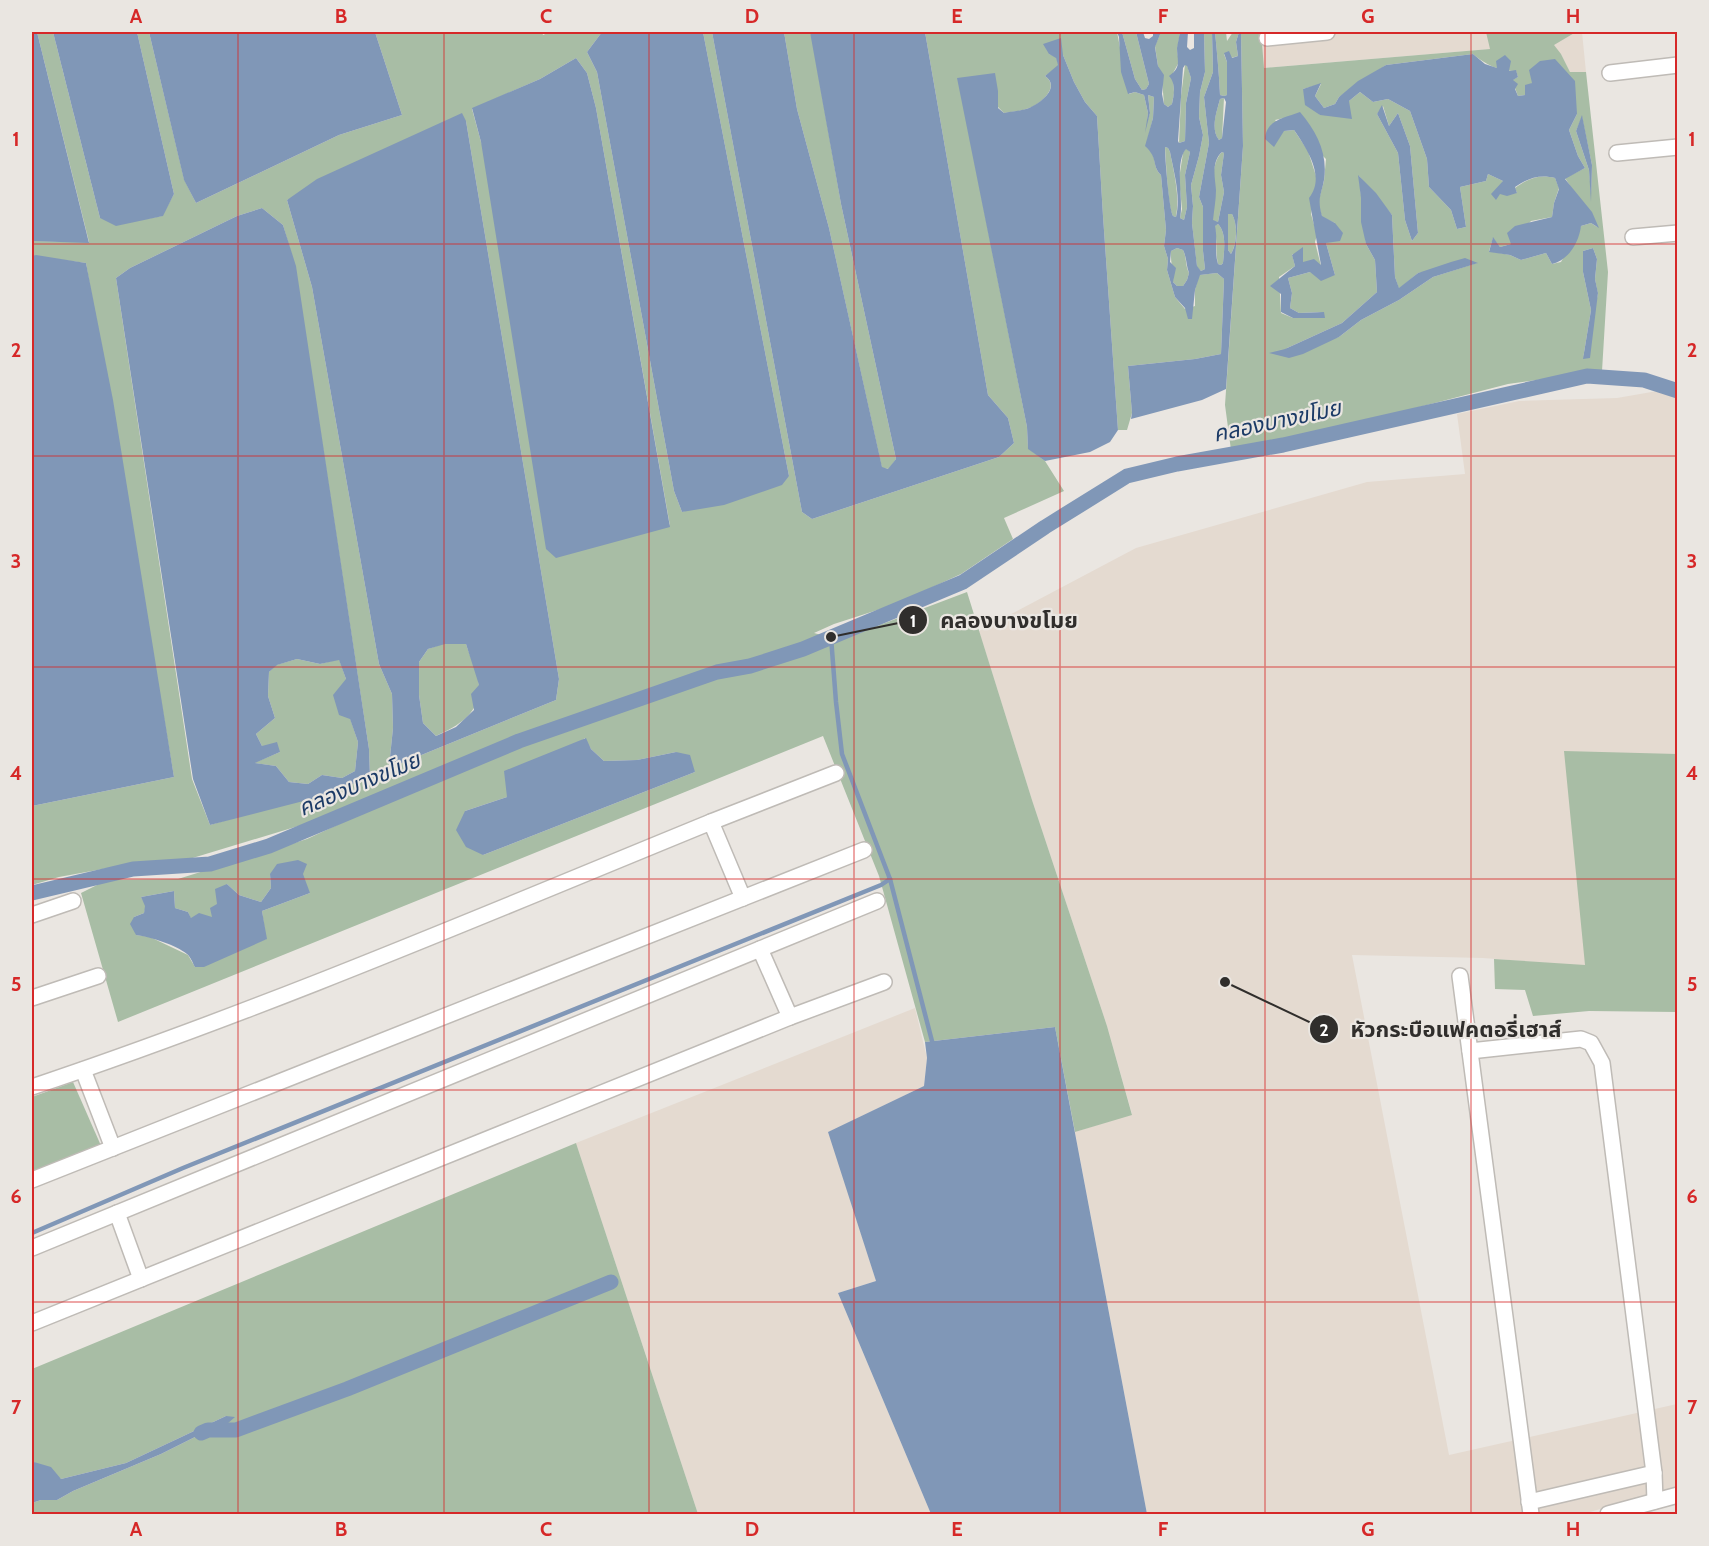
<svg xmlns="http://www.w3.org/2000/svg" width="1709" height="1546" font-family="Cabin,'Noto Sans Thai',sans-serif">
  <rect width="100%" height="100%" fill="#eae6e1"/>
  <g fill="#e4dad0">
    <path d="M1261,32h321l4,40h-16l-9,-18 -71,-5 -227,19z"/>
    <path d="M1663,390l14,6v616l-92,-46 -102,-8 -131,-3 97,500 228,-51v83l-94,27h-436l-72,-382 57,-18 -25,-88 -75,-226 -53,-169 157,-83 231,-66 98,-8 -8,-60 62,-13 98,-3z"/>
    <path d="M915,1008l12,50 -3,28 -95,46 47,149 -38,12 93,221h-233l-122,-371z"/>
  </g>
  <g fill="#a8bda5" fill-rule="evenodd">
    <path d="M37,32h16l47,186 40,2 22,-4 12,-22 -37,-162h12l35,147 12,24 143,-68 63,-20 -27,-83h167l1,3 7,-3h52l-15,20 10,20 77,419 8,21 107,-36 -86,-444h9l90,480 10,7 187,-62 15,-14 -6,-25 -20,-23 -63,-363h192l12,62 6,-2 9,3 4,18 -1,9 3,-9 -2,-18 6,2 -1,21 -7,28c13,12 5,19 15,29l5,55 -2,16 4,13 -1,11 8,27 10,12 10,-3v-16l4,-15 18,-2 7,6 -3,75 -26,5 -67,7 4,47 -5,17h-9l-15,-214 -6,-100 -12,-14 -11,-20 -11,-27 -14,-1 7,3 3,9 -14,10c16,11 -5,28 -16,32 -7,3 -17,4 -25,5l-6,-6v-16l-40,-13 69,349 1,21 17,13 19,30 -60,27 9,21 -52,35 -65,30 -62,20 -20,9 26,7 127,-48 65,208 75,226 25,89 -57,17 -20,-105 -130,15 -46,-166 -56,-140 -705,286 -37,-129 26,-13 71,-1 129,-40 252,-117 -254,102 -119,36 -45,2 -82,15 -27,8v-79l142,-29 -88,-514 -54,-7v-15l57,1zM576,58l11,15 9,35 74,418 -189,-384 -9,-33 68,-30zM466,121l93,558 -3,21 -159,65 -7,-8 3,-29 -1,-34 -13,-30 -67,-377 -25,-87zM262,208l21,17 12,41 74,483 1,28 -160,48 -18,-46 -76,-501 14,-10 107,-52zM585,738l6,11 13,12 33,-1 39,-8 19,20 -212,83 -18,-44 42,-14zM270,874l40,19 -48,18 4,28 -71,28 -7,-12 -38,-18 -14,-2 -2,-18 10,-4 2,-7 -5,-9 33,-6 1,17 13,4 3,7 21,-1 15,-34 12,11 22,7 10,-14z"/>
    <path d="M784,32h26l2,6 29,166 55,255 -7,10 -7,-1 -53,-240 -32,-119z"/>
    <path d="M1122,32h14l13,52 -3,5 -4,1 -7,-11z"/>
    <path d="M1161,32h19l-3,19 2,11 -6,11 1,20 -2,11 -4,3 -4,-3 -2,-24 -4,-14 -3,-20z"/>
    <path d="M1204,32h8l1,40 -9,25 5,46 -10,54 4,10v44l2,18 -4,2 -4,-4 -5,-44 1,-17 -2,-21 8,-29 4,-21 -4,-18 1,-25 5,-20z"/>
    <path d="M1215,32h11l1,9 6,-9h6l-3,10 2,14 -7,2 -7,-4 3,8v33l-3,1 -4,-1c-1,-21 -3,-42 -5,-63z"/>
    <path d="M1241,32h20l3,36 226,-19 -4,-17h90l-22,13 7,9 9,18h16l22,200 -6,99 -94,13 -162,42 -115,24 -6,-45 18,-259zM1473,54c13,11 26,17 43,17l2,6 -6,3 6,16 7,-1 7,-12 45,31 -8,16 9,26 7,12 -20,10 32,49 -6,-4 -10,3 -20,36 -9,2 -6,-11 -25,7 -11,-5 -21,-4 4,-13 7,9 11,-3 20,-23 21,-4 2,-14 5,-15 -4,-10c-15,-4 -27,0 -40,10l2,5 -17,1 3,-13 -15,-7 -2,7 -26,6 6,40 -9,2 -6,-19 -22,-23 -2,-28 -17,-48 -22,-12 -15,3 -13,-10 -11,9 -29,14 -17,-26 18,-5 -6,12 9,12 11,-4 4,-7 47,-32zM1383,106l6,20 9,-13 12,33 8,87 -6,8 -7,-21 -7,-67 -21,-39zM1582,117l10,48 -1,28 -2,-23 -13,-39zM1284,118l42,41 -2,22 -6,22 4,14 13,6 -9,20 9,32 -25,-3 -22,6 4,15 -2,15 9,5 24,-1 -30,6 -12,-5 -2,-36 16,-11 -3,-12 11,8 18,4 -6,-24 2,-7 -6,-21 6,-35 -9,-28 -14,-21 -10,1 -9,-11zM1359,176l33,39 3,62 4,12 19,-16 59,-10 -44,14 -34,23 -38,20 -22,17 -68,15 14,-3 57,-26 35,-31 -2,-32 -9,-16zM1593,248l4,11 -2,20 3,15 -15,65 8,-49 -8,-38v-21z"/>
    <path d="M1185,65h2l4,13 -5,25 -1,38 -6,2 2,-47z"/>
    <path d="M1224,98l-2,40 -3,2c-9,-12 -2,-29 1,-41z"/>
    <path d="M1165,147l3,1 2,4c4,21 10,44 6,65l-3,-1c-5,-8 -7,-55 -8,-69z"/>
    <path d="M1186,148l4,4 -5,23 2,32 -3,13 -4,-2 2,-9 -3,-30 4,-26z"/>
    <path d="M1222,152l2,1 -3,22 3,17 -6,30 -5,-1c1,-18 -5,-56 9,-69z"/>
    <path d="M1228,214h4c6,10 5,30 -1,40l-3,-4z"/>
    <path d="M1218,224c9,9 6,27 5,39l-2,2 -3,-1c-3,-13 0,-25 -4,-38z"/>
    <path d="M1177,248l6,2c4,8 2,15 6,23l-2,7 -4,6h-6l-4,-4c1,-11 -3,-20 -2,-31z"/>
    <path d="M445,643l21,1c4,13 12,28 13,41 2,28 -21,41 -43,51l-13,-13 -4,-28v-33l9,-13z"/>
    <path d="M297,659l23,5 19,-5 7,20 4,39 8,24 -3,29 -13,7 -20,-3 -14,9 -19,-2 -13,-16 -22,-3 26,-11 -18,-6 -6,-12 19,-16 -7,-22 1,-24 7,-7z"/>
    <path d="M1564,751l113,3v258l-88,-1 -56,5 -8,-26 -30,-1 -1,-30 91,6z"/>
    <path d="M73,1082l29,66 -70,29v-80z"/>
    <path d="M576,1143l122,371h-666v-11l9,-3h16l16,-9 88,-37 40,-20 21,3 -2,-7 6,-14 -100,47 -65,16 -27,-17 -2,3v-96z"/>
  </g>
  <g fill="#8097b7" fill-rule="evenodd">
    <path d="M32,32h5l52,211 -57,-2z"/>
    <path d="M53,32h84l37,162 -11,22 -47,10 -16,-8z"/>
    <path d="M149,32h226l27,83 -63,20 -143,68 -12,-23z"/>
    <path d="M602,32h101l86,444 -7,9 -58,20 -42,7 -8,-21 -77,-419 -10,-20z"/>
    <path d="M712,32h72l13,77 32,119 53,239 6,2 8,-10 -55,-255 -31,-172h115l63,363 20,23 6,25 -15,14 -187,62 -10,-7z"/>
    <path d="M1117,32h5l13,47 7,11 4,-1 3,-5 -13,-52h7l2,6 4,1 4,-3v-4h8l-6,15 3,19 6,9 -2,19 2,10 4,3 4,-3c2,-9 4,-21 -3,-28 13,-9 8,-15 8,-28 1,-6 2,-11 3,-16h8l-1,15 3,3 4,-2v-16h10l1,40 -5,20 -1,25 4,18 -4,21 -8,29 2,21 -1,17 5,43 4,5 4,-2 -2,-18v-44l-4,-10 10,-54 -5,-46 9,-25 -1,-40h3c2,21 4,41 5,63l4,1 3,-1v-33l-3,-9 5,-2 3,7 6,-2 -2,-14 3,-10h2l2,114 -17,243 -24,11 -71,19 1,-6 -4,-47 67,-7 26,-5 3,-75 -7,-6 -17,2 -5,15 -3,29h-4l-3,-11 -10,-11 -8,-27 1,-11 -4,-13 2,-16 -5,-55c-10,-10 -2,-16 -16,-29l8,-28 1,-21 -6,-2 2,18 -5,20 3,-20 -4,-18 -9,-3 -7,2 -7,-22 -2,-35zM1185,65l2,1 4,12 -5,25 -1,38 -6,2 -1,-2 5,-73zM1224,98l2,4 -4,36 -3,2c-9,-11 -2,-29 1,-41zM1165,147l3,1 2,4c4,21 11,44 6,65l-3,-1c-4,-7 -8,-58 -8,-69zM1186,149l4,3 -5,23 2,32 -3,13 -4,-2c4,-17 -6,-55 6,-69zM1222,152l2,1 -3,22 3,17 -6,30 -5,-2c1,-10 3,-20 3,-30 -1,-13 -5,-28 6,-38zM1228,214h4c6,11 5,30 -1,40l-3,-4zM1218,224c9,9 6,27 5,39l-2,2 -3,-1c-4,-13 0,-25 -3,-38zM1177,248l6,2c4,8 3,15 6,23l-2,7 -4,6h-6l-4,-4 3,-14 -6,-6 1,-11z"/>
    <path d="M1061,38l2,17 11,27 11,20 12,14 6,100 15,214 -8,12 -20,10 -45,9 -17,-12 -1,-22 -70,-349 38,-5 3,18v17l6,5c8,-2 18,-2 25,-5 12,-5 32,-21 16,-32l13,-11 -2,-7 -7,-4 -6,-10z"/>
    <path d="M1473,54l12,10 12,4 -1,-7 9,-6 6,6 -2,10 7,-1 2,7 -5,3 5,4 -3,5 3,7 7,-1v-10l7,-2 -3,-13 11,-9 15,-2 20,22 2,33 -8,16 9,26 7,12 -20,11 27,33 7,16 -8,-5 -10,3c-2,16 -12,34 -29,38l-6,-11 -25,7 -11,-5 -21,-3 4,-15 7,10 11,-3 -4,-11 8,-7 37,-9 2,-14 5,-14 -4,-11c-15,-4 -27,0 -40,9l2,6 -10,3 -7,-2 -4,6 -5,-6 12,-13 -15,-7 -2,7 -26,6 6,40 -9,2 -6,-19 -22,-23 -2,-28 -17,-48 -22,-12 -15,3 -13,-10 -11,9 3,18 -32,-4 -15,-10 -2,-16 18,-6 -6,13 9,12 11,-4 4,-7 19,-16 28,-16z"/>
    <path d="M576,58l11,15 9,35 74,419 -114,31 -10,-9 -65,-407 -9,-34 68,-29z"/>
    <path d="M1382,105l7,21 9,-13 12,33 8,87 -6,8 -7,-21 -7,-67 -21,-39z"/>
    <path d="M1300,112c17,20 28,42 24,68 -3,16 -7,19 -2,36l13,7 8,10 -3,8 -14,2 9,32 -14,6 -11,-9 -22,6 4,15 -2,15 9,5 25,-1 1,6h-32l-12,-6v-18l-11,-8 25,-20 -3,-11 11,-8v15l11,-3 7,6 -12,-67c17,-21 -2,-49 -15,-68l-10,1 -10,16 -9,-8c1,-19 19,-21 35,-27z"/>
    <path d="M462,113l4,8 93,558 -3,21 -159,65 -7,-8 3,-29 -1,-34 -13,-30 -67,-377 -25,-87 30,-21zM445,644h21l13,41 -8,9 3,16 -18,17 -20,9 -13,-13 -4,-28v-33l9,-13z"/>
    <path d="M1582,115l10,50 -1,37 -2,-32 -13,-39z"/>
    <path d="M1358,175l18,18 16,22 3,62 4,11 19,-15 33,-11 14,-4 13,5 -45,14 -34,23 -38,20 -22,17 -36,17 -14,4 -20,-5 16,-4 57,-26 35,-31 -2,-32 -9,-16 -5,-22v-24z"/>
    <path d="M262,208l21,17 13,41 73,483 1,28 -51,20 -109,28 -17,-46 -77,-501 14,-10 107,-52zM297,659l23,5 19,-4 7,19 -13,16 6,20 11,4 8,23 -3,29 -13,7 -20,-3 -14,9 -19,-2 -13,-16 -21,-3 25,-11 -3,-10 -15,4 -6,-12 19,-16 -7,-22 1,-24 8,-7z"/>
    <path d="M1593,248l4,11 -2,20 3,14 -8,65 -7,1 8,-49 -8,-38v-21z"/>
    <path d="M36,255l50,8 27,137 61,377 -142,29v-550z"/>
    <path d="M586,738l5,11 13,12 33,-1 39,-8 14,3 5,17 -212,83 -17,-8 -10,-17 9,-19 42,-14 -3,-26z"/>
    <path d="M298,860l9,4 -4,10 7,19 -48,18 5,28 -63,28h-9c-2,-3 -4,-10 -8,-13 -11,-9 -36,-17 -51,-19l-6,-11 4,-7 10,-4 1,-7 -4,-9 33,-6 1,17 13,4 3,6 8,-5 13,4 -2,-9 7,-4 -2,-15 12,-5 12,11 22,7 10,-14 -1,-14 7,-10z"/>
    <path d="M1055,1027l92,487h-216l-93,-221 38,-12 -48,-149 96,-46 3,-28 -2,-16z"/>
    <path d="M226,1416l9,1 -15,13 2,7 -21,-3 -40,20 -88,37 -16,9h-16l-9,3v-38l2,-3 17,5 10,12 65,-16z"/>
  </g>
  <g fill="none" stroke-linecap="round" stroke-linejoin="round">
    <g stroke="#8097b7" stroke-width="4.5">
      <path d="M831,637l5,65 6,52 48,125 43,166"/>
      <path d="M32,1233l151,-65 698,-283 9,-6"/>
    </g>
    <g stroke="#8097b7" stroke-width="15">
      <path d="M32,893l101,-24 77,-5 59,-18 250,-105 198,-69 33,-6 53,-17 160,-67 82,-55 82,-51 50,-12 106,-19 304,-69 57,4 34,11"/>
      <path d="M201,1433l7,-3h28l111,-41 264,-107"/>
    </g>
    <defs>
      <g id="minor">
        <path d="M1267,38l60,-6"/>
        <path d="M1610,73l68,-8"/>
        <path d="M1617,153l61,-6"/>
        <path d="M1633,237l45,-4"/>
        <path d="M711,822l125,-49"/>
        <path d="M32,915l41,-14"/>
        <path d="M1460,976l71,538"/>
        <path d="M32,998l66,-22"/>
        <path d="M790,1017l94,-35"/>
        <path d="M1470,1051l111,-12 10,4 11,20 52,410 1,28"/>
        <path d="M83,1070l30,78"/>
        <path d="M32,1087c230,-77 454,-173 679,-265l32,76"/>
        <path d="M32,1180l832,-330"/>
        <path d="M117,1213l24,66"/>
        <path d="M32,1248l845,-347"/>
        <path d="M32,1323l758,-306 -30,-68"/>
        <path d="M1529,1502l125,-29"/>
        <path d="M1608,1514l70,-19"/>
      </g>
    </defs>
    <use href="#minor" stroke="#bfbbb6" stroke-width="18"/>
    <use href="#minor" stroke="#fff" stroke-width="15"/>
  </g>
  <path fill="none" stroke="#d62828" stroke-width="1.5" stroke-opacity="0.55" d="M238,32v1482M444,32v1482M649,32v1482M854,32v1482M1060,32v1482M1265,32v1482M1471,32v1482M32,244h1646M32,456h1646M32,667h1646M32,879h1646M32,1090h1646M32,1302h1646"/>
  <g text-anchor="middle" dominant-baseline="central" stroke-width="4.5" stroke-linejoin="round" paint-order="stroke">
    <g font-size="22" font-style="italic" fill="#1b3a66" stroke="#eae6e1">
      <text transform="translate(1277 421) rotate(-12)">คลองบางขโมย</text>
      <text transform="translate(359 784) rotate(-23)">คลองบางขโมย</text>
    </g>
  </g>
  <path fill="none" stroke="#302e2c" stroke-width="2" d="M831 637L913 620M1225 982L1324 1029"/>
  <g fill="#302e2c" stroke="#eae6e1" stroke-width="2">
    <circle cx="831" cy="637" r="6"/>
    <circle cx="1225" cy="982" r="6"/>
    <circle cx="913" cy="620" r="15"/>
    <circle cx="1324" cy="1029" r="15"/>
  </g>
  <g font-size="18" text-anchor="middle" font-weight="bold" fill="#fff">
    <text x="913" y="627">1</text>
    <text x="1324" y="1036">2</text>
  </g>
  <g font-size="22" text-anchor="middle" font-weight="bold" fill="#302e2c" stroke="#eae6e1" stroke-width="4.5" stroke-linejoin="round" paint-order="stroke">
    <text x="1009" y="628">คลองบางขโมย</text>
    <text x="1456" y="1037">หัวกระบือแฟคตอรี่เฮาส์</text>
  </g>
  <rect width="1709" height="1546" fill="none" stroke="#eae6e1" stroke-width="66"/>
  <rect x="33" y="33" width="1643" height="1480" fill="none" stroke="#d62828" stroke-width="2"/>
  <g font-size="20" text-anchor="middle" font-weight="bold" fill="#d62828">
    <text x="136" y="23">A</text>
    <text x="341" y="23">B</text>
    <text x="546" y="23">C</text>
    <text x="752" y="23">D</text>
    <text x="957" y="23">E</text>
    <text x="1163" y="23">F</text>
    <text x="1368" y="23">G</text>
    <text x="1573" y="23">H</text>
    <text x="16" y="146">1</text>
    <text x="1692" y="146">1</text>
    <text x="16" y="357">2</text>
    <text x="1692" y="357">2</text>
    <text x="16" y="568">3</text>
    <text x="1692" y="568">3</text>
    <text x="16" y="780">4</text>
    <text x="1692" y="780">4</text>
    <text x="16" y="991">5</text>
    <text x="1692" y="991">5</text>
    <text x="16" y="1203">6</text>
    <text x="1692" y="1203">6</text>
    <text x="16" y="1414">7</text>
    <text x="1692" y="1414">7</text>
    <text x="136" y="1536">A</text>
    <text x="341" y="1536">B</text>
    <text x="546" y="1536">C</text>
    <text x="752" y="1536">D</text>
    <text x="957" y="1536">E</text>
    <text x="1163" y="1536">F</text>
    <text x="1368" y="1536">G</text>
    <text x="1573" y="1536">H</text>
  </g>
</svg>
